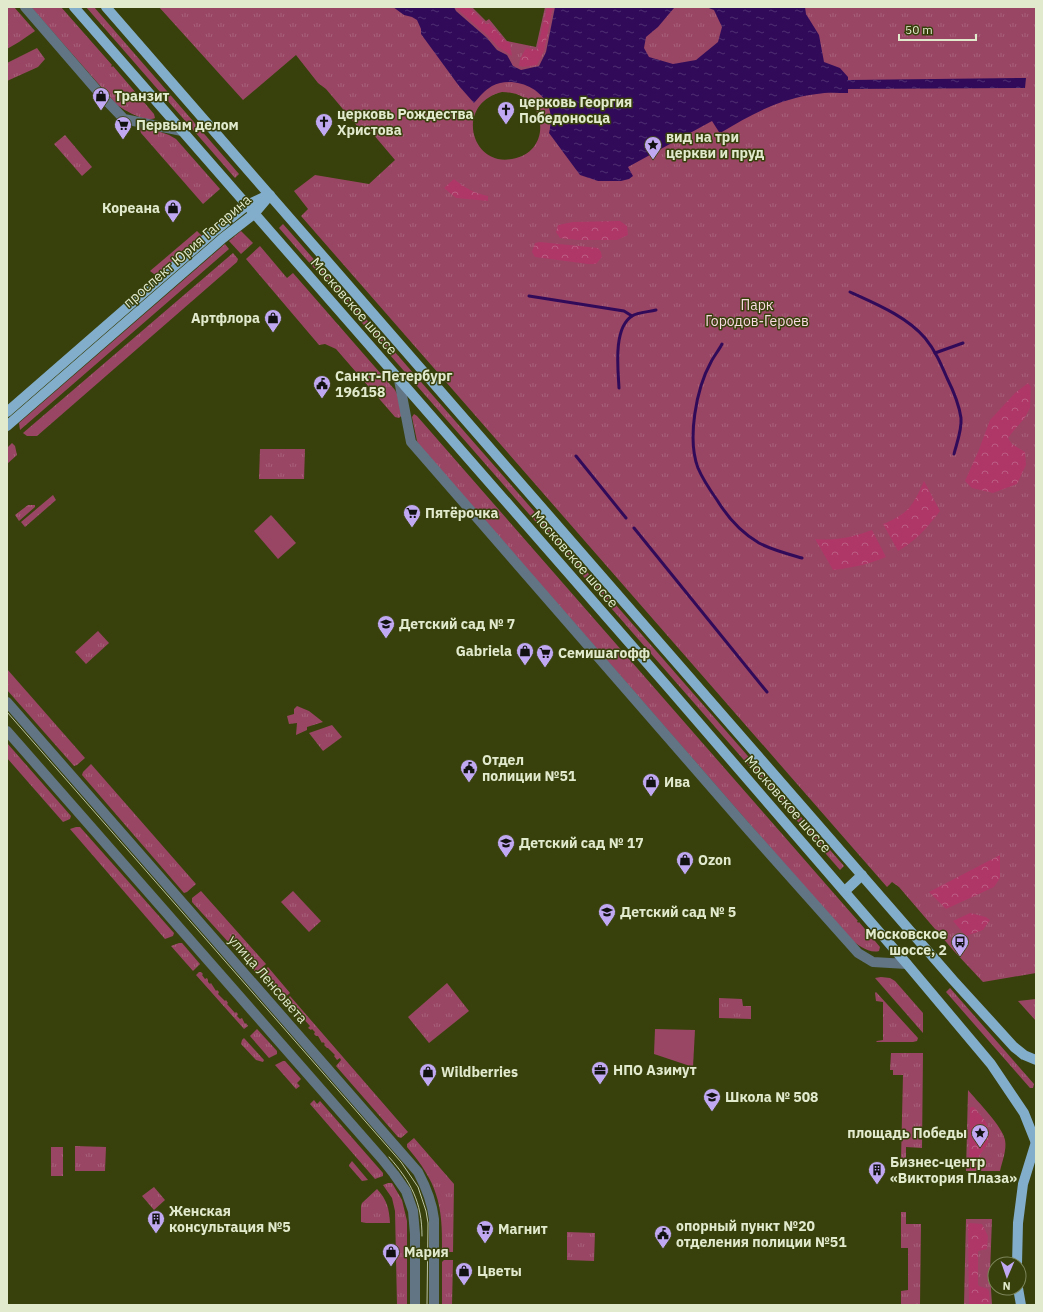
<svg xmlns="http://www.w3.org/2000/svg" width="1043" height="1312" font-family="'IBM Plex Sans',sans-serif">
  <defs>
    <pattern id="grass-tufts" width="24" height="20" patternUnits="userSpaceOnUse"><rect width="24" height="20" fill="#994664"/><path d="M3 7l-1-3M5 7V3M7 7l1-3M15 17l-1-3M17 17v-4M19 17l1-3" fill="none" stroke="#a76179"/></pattern>
    <pattern id="forest-crowns" width="20" height="18" patternUnits="userSpaceOnUse"><rect width="20" height="18" fill="#ae3768"/><path d="M2 6a3 3 0 1 1 6 0M12 15a3 3 0 1 1 6 0" fill="none" stroke="#bc5e83"/></pattern>
    <pattern id="water-ripples" width="26" height="14" patternUnits="userSpaceOnUse"><rect width="26" height="14" fill="#310b5a"/><path d="M2 4q2-2 4 0t4 0M15 11q2-2 4 0t4 0" fill="none" stroke="#4f2f70"/></pattern>
  </defs>
  <rect width="100%" height="100%" fill="#38410c"/>
  <g fill="url(#grass-tufts)" fill-rule="evenodd">
    <path d="M7,7h7l21,24 -16,11 -12,7z"/>
    <path d="M31,7h30l51,58 -1,1 1,1 1,-1 41,48 1,4c-9,5 -31,-8 -38,-13z"/>
    <path d="M86,7h8l145,167 -4,4z"/>
    <path d="M159,7h313l14,14 3,-2 18,22 29,6 9,-40h491v966l-53,9 -30,-32 -54,-63 -7,-5 -5,5 -586,-671 7,-7 -14,-18 21,-16 54,9 26,-24 -22,-26 -1,-3h-4l-10,-4 -32,-38 -8,-6 -22,-28 -53,45zM502,92c46,0 52,60 10,67 -41,8 -58,-55 -10,-67z"/>
    <path d="M37,48l8,11 -7,8 -31,14v-18z"/>
    <path d="M144,126l25,9 7,4 44,50 -17,15 -62,-71 -2,-6z"/>
    <path d="M65,135l27,32 -10,9 -28,-32z"/>
    <path d="M283,224l561,642 -4,4 -561,-642z"/>
    <path d="M197,231l5,5 -45,39 -3,-1 -4,-3z"/>
    <path d="M241,231l12,12 -12,11 -12,-13z"/>
    <path d="M225,244l4,5 -209,181 -1,-7z"/>
    <path d="M260,246l27,32 6,-5 102,117 2,4 5,21 -3,3 -4,-1 -59,-68 -11,-5 -6,1 -73,-86z"/>
    <path d="M233,253l5,6 -1,3 -200,174h-10l-4,-3z"/>
    <path d="M414,414l3,2 441,505h-1l1,2 1,-1 21,25 -1,4c-10,3 -22,-7 -29,-12l-431,-494 -2,-4 -5,-24z"/>
    <path d="M12,443l3,3 2,9 -10,9v-16z"/>
    <path d="M260,449h45l-1,30h-45z"/>
    <path d="M53,495l3,5 -31,27 -4,-5z"/>
    <path d="M28,505h7v2l-16,14 -4,-6z"/>
    <path d="M98,631l11,12 -23,21 -11,-12z"/>
    <path d="M7,669l78,89 -8,7 -3,1 -67,-76z"/>
    <path d="M297,706l12,5 14,11 -16,5v3l-11,5 1,-12 -8,1 -2,-8 7,-2v-5z"/>
    <path d="M332,725l10,12 -19,14 -14,-18z"/>
    <path d="M7,743l64,73 -1,3 -7,3 -56,-64z"/>
    <path d="M91,764l105,120 -9,8 -3,1 -102,-118 1,-3z"/>
    <path d="M76,827h4l94,106 -1,3 -8,3 -95,-110z"/>
    <path d="M201,891l65,73 -8,7 1,3 -1,1 -66,-73v-4z"/>
    <path d="M293,891l28,30 -12,11 -28,-30z"/>
    <path d="M179,943h3l18,21 -7,7 -22,-25z"/>
    <path d="M268,967l22,26 -7,6 -3,-4 1,-1 -2,-3 -1,1 -4,-6 -1,1 -3,-3 1,-1 -1,-2 -2,1 -2,-3 1,-2 -2,-2 -2,1 -2,-3z"/>
    <path d="M199,972h2l2,2 -1,1 3,4 2,-1 1,2v2l2,2 1,-1 5,8 1,-1 2,2 -1,2 7,7 1,-1 2,3 -1,1 8,9 1,-1 2,2 -1,2 3,3 2,-1 3,6 1,-1 2,3 -4,3 -48,-54z"/>
    <path d="M881,977l9,1 5,3 28,32v20l-48,-55z"/>
    <path d="M447,983l22,28 -40,32 -21,-26z"/>
    <path d="M950,988l84,96 -1,4h-3l-84,-96z"/>
    <path d="M876,992l42,46 -1,3 -4,1h-37l1,-1 6,-1v-38l-7,-1 -1,-8z"/>
    <path d="M290,996l118,136 -7,6 -3,-1 -62,-71 5,-6 -1,-2 -3,2 -3,-4 1,-1 -7,-7h-1l-3,-3 1,-1 -2,-2 -1,1 -4,-7h-2l-2,-2 1,-2 -3,-3 -1,1 -3,-2 2,-2 -10,-11 -2,1 -2,-3 1,-1 -2,-2 -1,1 -4,-4 1,-2 -1,-2 -2,1 -3,-3z"/>
    <path d="M719,998l23,1 1,7h8v13l-32,-1z"/>
    <path d="M1036,999v22l-18,-20z"/>
    <path d="M257,1029l20,22v3l-8,4 -19,-22z"/>
    <path d="M244,1038l20,22 -1,2 -7,-2 -15,-16 1,-4z"/>
    <path d="M891,1053h32l-1,95 -16,-1v13h-5l2,-85h-10v-5h-3z"/>
    <path d="M283,1061h2l16,18 -4,4 3,3 -4,3 -21,-24z"/>
    <path d="M968,1090c9,11 35,37 37,50 2,10 -3,22 -5,31h-34z"/>
    <path d="M314,1100l3,4 3,-3 63,72v3l-8,3 -65,-75z"/>
    <path d="M414,1138l40,46 -1,68h-9l-2,-2c1,-46 -5,-68 -35,-103v-3z"/>
    <path d="M75,1146l31,1 -1,24h-30z"/>
    <rect x="51" y="1147" width="12" height="29"/>
    <path d="M352,1161l16,19 -6,1 -13,-15v-1z"/>
    <path d="M388,1183h4l10,17 5,21v84h-10l-2,-94 -3,-13 -9,-13z"/>
    <path d="M154,1187l11,13 -11,10 -12,-14z"/>
    <path d="M377,1189c10,11 12,19 13,34h-24l-5,-1v-16l1,-3z"/>
    <path d="M901,1212h5v12h15l-1,81h-19v-14l7,-1v-42h-7z"/>
    <path d="M966,1219h26l-2,54 2,32h-28z"/>
    <path d="M567,1232l28,1 -1,28 -27,-1z"/>
    <path d="M444,1260h9l-1,45h-10v-43z"/>
  </g>
  <g fill="url(#forest-crowns)">
    <path d="M456,7h14l1,2 15,15 3,-1 16,18 5,2 2,13 -14,-9 -10,-11 -31,-27z"/>
    <path d="M547,7h6l-9,44 -7,14 -14,2 -4,-1 1,-7 6,-11 11,2z"/>
    <path d="M454,179c11,9 20,14 34,17v5l-32,-3 -12,-10z"/>
    <path d="M620,221l7,5 1,9 -11,5h-40l-17,-2 -4,-6 2,-7 15,-3z"/>
    <path d="M540,242l58,6 3,4 1,5 -6,7h-8l-53,-7 -3,-5 3,-9z"/>
    <path d="M1028,383l3,4 -1,21 -6,11 -9,10 -7,9 4,6 13,8 1,13 -9,19 -24,9 -21,-5 -7,-7 13,-29 12,-32 25,-27z"/>
    <path d="M924,481l16,30c-12,16 -24,30 -42,40l-15,-27c25,-10 30,-18 41,-43z"/>
    <path d="M872,530l14,27c-17,7 -34,11 -53,13l-18,-31c21,2 38,-2 57,-9z"/>
    <path d="M1000,855v23l-6,9 -48,22 -17,-17z"/>
    <path d="M970,913l16,4 4,3 -7,10 -17,6 -13,-15z"/>
    <path d="M971,1107h3l12,15 4,12 -3,11 -8,11v13l-1,1h-8l-1,-2 1,-60z"/>
    <path d="M970,1223l12,1 6,12 -1,13 -9,2v33l1,2 9,3 1,3 1,13h-21l-1,-80z"/>
  </g>
  <g fill="#994664">
    <path d="M271,515l25,28 -18,16 -24,-28z"/>
    <path d="M655,1029l40,1 -2,37 -39,-13z"/>
  </g>
  <path fill="url(#water-ripples)" d="M393,7h61l2,4 31,27 10,12 10,5 6,11 8,4 18,-4 7,-14 9,-45h129l-10,1 -16,19 -12,10 -2,11 5,9 24,7 23,-4 22,-18 4,-15 -8,-17 -8,-3h99l1,7 13,21 5,27 16,6 8,9v3l178,-2 -1,10 -177,1v4c-10,0 -21,-1 -31,1 -35,4 -66,20 -95,38h-3l-7,-11 -84,46 5,9 -4,3 -8,2h-23l-18,-6 -31,-42c2,-9 3,-19 -1,-27 -8,-20 -37,-30 -56,-20 -7,4 -13,11 -18,17l-15,-17 -38,-52v-5l-4,-9 -5,-3 -8,-2z"/>
  <g fill="none" stroke-linecap="round" stroke-linejoin="round">
    <g stroke="#310b5a" stroke-width="3">
      <path d="M850,292c26,12 56,24 75,46 10,12 16,26 22,40 6,12 12,26 14,40 1,12 -4,24 -7,36"/>
      <path d="M529,296l95,15 8,5"/>
      <path d="M722,344c-3,6 -8,12 -11,18 -15,27 -24,77 -13,106 5,12 12,22 19,32 11,18 23,32 42,43 13,7 29,11 43,15"/>
      <path d="M935,353l28,-10"/>
      <path d="M619,388c-1,-19 -6,-60 13,-72 6,-4 17,-4 24,-6"/>
      <path d="M576,456l50,62"/>
      <path d="M634,528l133,164"/>
    </g>
    <g stroke="#617584" stroke-width="10">
      <path d="M25,7l76,88 23,24 58,12"/>
      <path d="M399,380l12,62 334,384 113,127 15,9 34,2"/>
      <path d="M7,702l411,470c8,15 14,30 16,47v86"/>
      <path d="M7,731l375,428 12,15 12,17 7,20 2,23v71"/>
    </g>
    <g stroke="#82adcb" stroke-width="10">
      <path d="M74,7l593,679 240,278 84,100 33,49 12,30"/>
      <path d="M106,7l847,973 61,67 10,8 12,5"/>
      <path d="M7,412l209,-182 31,-25 19,-9"/>
      <path d="M7,426l216,-188 31,-24 16,-19"/>
      <path d="M845,891l17,-16"/>
      <path d="M1017,1264l1,-41 5,-39 13,-42"/>
      <path d="M1018,1288l3,17"/>
    </g>
    <g stroke="#bcc4a3" stroke-width="1">
      <path d="M7,712l394,450 17,25 8,24 2,12 -1,82"/>
      <path d="M389,1157c22,25 33,45 33,79"/>
    </g>
  </g>
  <defs>
    <symbol id="shop-pin" viewBox="-11 -11 22 30"><path d="M0 17L-7.5 6A9.5 9.5 0 1 1 7.5 6Z" fill="#c1a8f3" stroke="#38410c"/><path d="M-5-2.5h2.3a2.7 3.5 0 0 1 5.4 0H5L5.5 6h-11ZM-1.5-2.5h3a1.5 2.3 0 0 0-3 0Z" fill="#111"/></symbol>
    <symbol id="church-pin" viewBox="-11 -11 22 30"><path d="M0 17L-7.5 6A9.5 9.5 0 1 1 7.5 6Z" fill="#c1a8f3" stroke="#38410c"/><path d="M-1.2-6h2.4v3.5h3.3v2.4h-3.3V6h-2.4V-.1h-3.3v-2.4h3.3Z" fill="#111"/></symbol>
    <symbol id="supermarket-pin" viewBox="-11 -11 22 30"><path d="M0 17L-7.5 6A9.5 9.5 0 1 1 7.5 6Z" fill="#c1a8f3" stroke="#38410c"/><path d="M-6-5.5h2.5l.6 2H6L4.5 2H-2.5L-4.4-4H-6ZM-1.5 3.2a1.3 1.3 0 1 0 .1 0ZM3 3.2a1.3 1.3 0 1 0 .1 0Z" fill="#111"/></symbol>
    <symbol id="sight-pin" viewBox="-11 -11 22 30"><path d="M0 17L-7.5 6A9.5 9.5 0 1 1 7.5 6Z" fill="#c1a8f3" stroke="#38410c"/><path d="M0-6L1.8-2.2L6-1.7L2.9 1.2L3.7 5.4L0 3.3L-3.7 5.4L-2.9 1.2L-6-1.7L-1.8-2.2Z" fill="#111"/></symbol>
    <symbol id="civic-pin" viewBox="-11 -11 22 30"><path d="M0 17L-7.5 6A9.5 9.5 0 1 1 7.5 6Z" fill="#c1a8f3" stroke="#38410c"/><path d="M-.6-6.5H3V-4.5H.6V-3L4-1V1h2V6H-6V1h2V-1L-.6-3ZM-1.2 2.5V6h2.4V2.5Z" fill="#111"/></symbol>
    <symbol id="school-pin" viewBox="-11 -11 22 30"><path d="M0 17L-7.5 6A9.5 9.5 0 1 1 7.5 6Z" fill="#c1a8f3" stroke="#38410c"/><path d="M0-5L7-2L0 1L-7-2ZM-4 1L0 2.5L4 1V4Q0 6-4 4Z" fill="#111"/></symbol>
    <symbol id="bus-pin" viewBox="-11 -11 22 30"><path d="M0 17L-7.5 6A9.5 9.5 0 1 1 7.5 6Z" fill="#c1a8f3" stroke="#38410c"/><path d="M-5-6H5V4H4V6H2V4H-2V6H-4V4H-5ZM-3.5-4V0h7V-4ZM-3.5 1.2v1.5H-2V1.2ZM2 1.2v1.5H3.5V1.2Z" fill="#111"/></symbol>
    <symbol id="office-pin" viewBox="-11 -11 22 30"><path d="M0 17L-7.5 6A9.5 9.5 0 1 1 7.5 6Z" fill="#c1a8f3" stroke="#38410c"/><path d="M-6-3h4V-5.5h4V-3h4V5H-6ZM-1-4.5V-3h2v-1.5ZM-6 0V1H6V0Z" fill="#111"/></symbol>
    <symbol id="building-pin" viewBox="-11 -11 22 30"><path d="M0 17L-7.5 6A9.5 9.5 0 1 1 7.5 6Z" fill="#c1a8f3" stroke="#38410c"/><path d="M-4-6H4V6H1V3H-1V6H-4ZM-2.5-4.3h1.7v1.8h-1.7ZM.8-4.3h1.7v1.8H.8ZM-2.5-1h1.7V.8h-1.7ZM.8-1h1.7V.8H.8Z" fill="#111"/></symbol>
  </defs>
  <g fill-rule="evenodd">
    <use href="#shop-pin" x="91" y="86" width="20" height="27"/>
    <use href="#church-pin" x="496" y="100" width="20" height="27"/>
    <use href="#church-pin" x="314" y="112" width="20" height="27"/>
    <use href="#supermarket-pin" x="113" y="115" width="20" height="27"/>
    <use href="#sight-pin" x="643" y="135" width="20" height="27"/>
    <use href="#shop-pin" x="163" y="198" width="20" height="27"/>
    <use href="#shop-pin" x="263" y="308" width="20" height="27"/>
    <use href="#civic-pin" x="312" y="374" width="20" height="27"/>
    <use href="#supermarket-pin" x="402" y="503" width="20" height="27"/>
    <use href="#school-pin" x="376" y="614" width="20" height="27"/>
    <use href="#shop-pin" x="515" y="641" width="20" height="27"/>
    <use href="#supermarket-pin" x="535" y="643" width="20" height="27"/>
    <use href="#civic-pin" x="459" y="758" width="20" height="27"/>
    <use href="#shop-pin" x="641" y="772" width="20" height="27"/>
    <use href="#school-pin" x="496" y="833" width="20" height="27"/>
    <use href="#shop-pin" x="675" y="850" width="20" height="27"/>
    <use href="#school-pin" x="597" y="902" width="20" height="27"/>
    <use href="#bus-pin" x="950" y="932" width="20" height="27"/>
    <use href="#office-pin" x="590" y="1060" width="20" height="27"/>
    <use href="#shop-pin" x="418" y="1062" width="20" height="27"/>
    <use href="#school-pin" x="702" y="1087" width="20" height="27"/>
    <use href="#sight-pin" x="970" y="1123" width="20" height="27"/>
    <use href="#building-pin" x="867" y="1160" width="20" height="27"/>
    <use href="#building-pin" x="146" y="1209" width="20" height="27"/>
    <use href="#supermarket-pin" x="475" y="1219" width="20" height="27"/>
    <use href="#civic-pin" x="653" y="1224" width="20" height="27"/>
    <use href="#shop-pin" x="381" y="1242" width="20" height="27"/>
    <use href="#shop-pin" x="454" y="1261" width="20" height="27"/>
  </g>
  <g text-anchor="middle" dominant-baseline="central" stroke-width="3" stroke-linejoin="round" paint-order="stroke">
    <g font-size="14" font-weight="bold" fill="#e2eace" stroke="#38410c" text-anchor="start">
      <text x="114" y="96">Транзит</text>
      <text x="519" y="102">церковь Георгия<tspan x="519" dy="16">Победоносца</tspan></text>
      <text x="337" y="114">церковь Рождества<tspan x="337" dy="16">Христова</tspan></text>
      <text x="136" y="125">Первым делом</text>
      <text x="666" y="137">вид на три<tspan x="666" dy="16">церкви и пруд</tspan></text>
      <text x="160" y="208" text-anchor="end">Кореана</text>
      <text x="260" y="318" text-anchor="end">Артфлора</text>
      <text x="335" y="376">Санкт-Петербург<tspan x="335" dy="16">196158</tspan></text>
      <text x="425" y="513">Пятёрочка</text>
      <text x="399" y="624">Детский сад № 7</text>
      <text x="512" y="651" text-anchor="end">Gabriela</text>
      <text x="558" y="653">Семишагофф</text>
      <text x="482" y="760">Отдел<tspan x="482" dy="16">полиции №51</tspan></text>
      <text x="664" y="782">Ива</text>
      <text x="519" y="843">Детский сад № 17</text>
      <text x="698" y="860">Ozon</text>
      <text x="620" y="912">Детский сад № 5</text>
      <text x="947" y="934" text-anchor="end">Московское<tspan x="947" dy="16">шоссе, 2</tspan></text>
      <text x="613" y="1070">НПО Азимут</text>
      <text x="441" y="1072">Wildberries</text>
      <text x="725" y="1097">Школа № 508</text>
      <text x="967" y="1133" text-anchor="end">площадь Победы</text>
      <text x="890" y="1162">Бизнес-центр<tspan x="890" dy="16">«Виктория Плаза»</tspan></text>
      <text x="169" y="1211">Женская<tspan x="169" dy="16">консультация №5</tspan></text>
      <text x="676" y="1226">опорный пункт №20<tspan x="676" dy="16">отделения полиции №51</tspan></text>
      <text x="498" y="1229">Магнит</text>
      <text x="404" y="1252">Мария</text>
      <text x="477" y="1271">Цветы</text>
    </g>
    <g font-size="14" fill="#e2eace" stroke="#38410c">
      <text transform="translate(187 251) rotate(-41)">проспект Юрия Гагарина</text>
      <text transform="translate(354 306) rotate(49)">Московское шоссе</text>
      <text transform="translate(575 559) rotate(49)">Московское шоссе</text>
      <text transform="translate(788 804) rotate(49)">Московское шоссе</text>
      <text transform="translate(268 979) rotate(49)">улица Ленсовета</text>
    </g>
    <g font-size="14" fill="#f9d9e2" stroke="#38410c">
      <text x="757" y="305">Парк<tspan x="757" dy="16">Городов-Героев</tspan></text>
    </g>
  </g>
  <rect width="1043" height="1312" fill="none" stroke="#e2eace" stroke-width="16"/>
  <g transform="translate(1007 1276) rotate(182)"><circle r="19" fill="#38410c" stroke="#7c855a"/>
  <path d="M0-3L7 15L0 10L-7 15Z" fill="#c1a8f3"/>
  <text y="-6" font-size="11" font-weight="bold" text-anchor="middle" fill="#e2eace">N</text>
  </g>
  <path d="M899 34v6h77v-6" fill="none" stroke="#e2eace" stroke-width="2"/>
  <text x="905" y="34" font-size="12" fill="#e2eace" stroke="#38410c" stroke-width="3" paint-order="stroke">50 m</text>
</svg>
